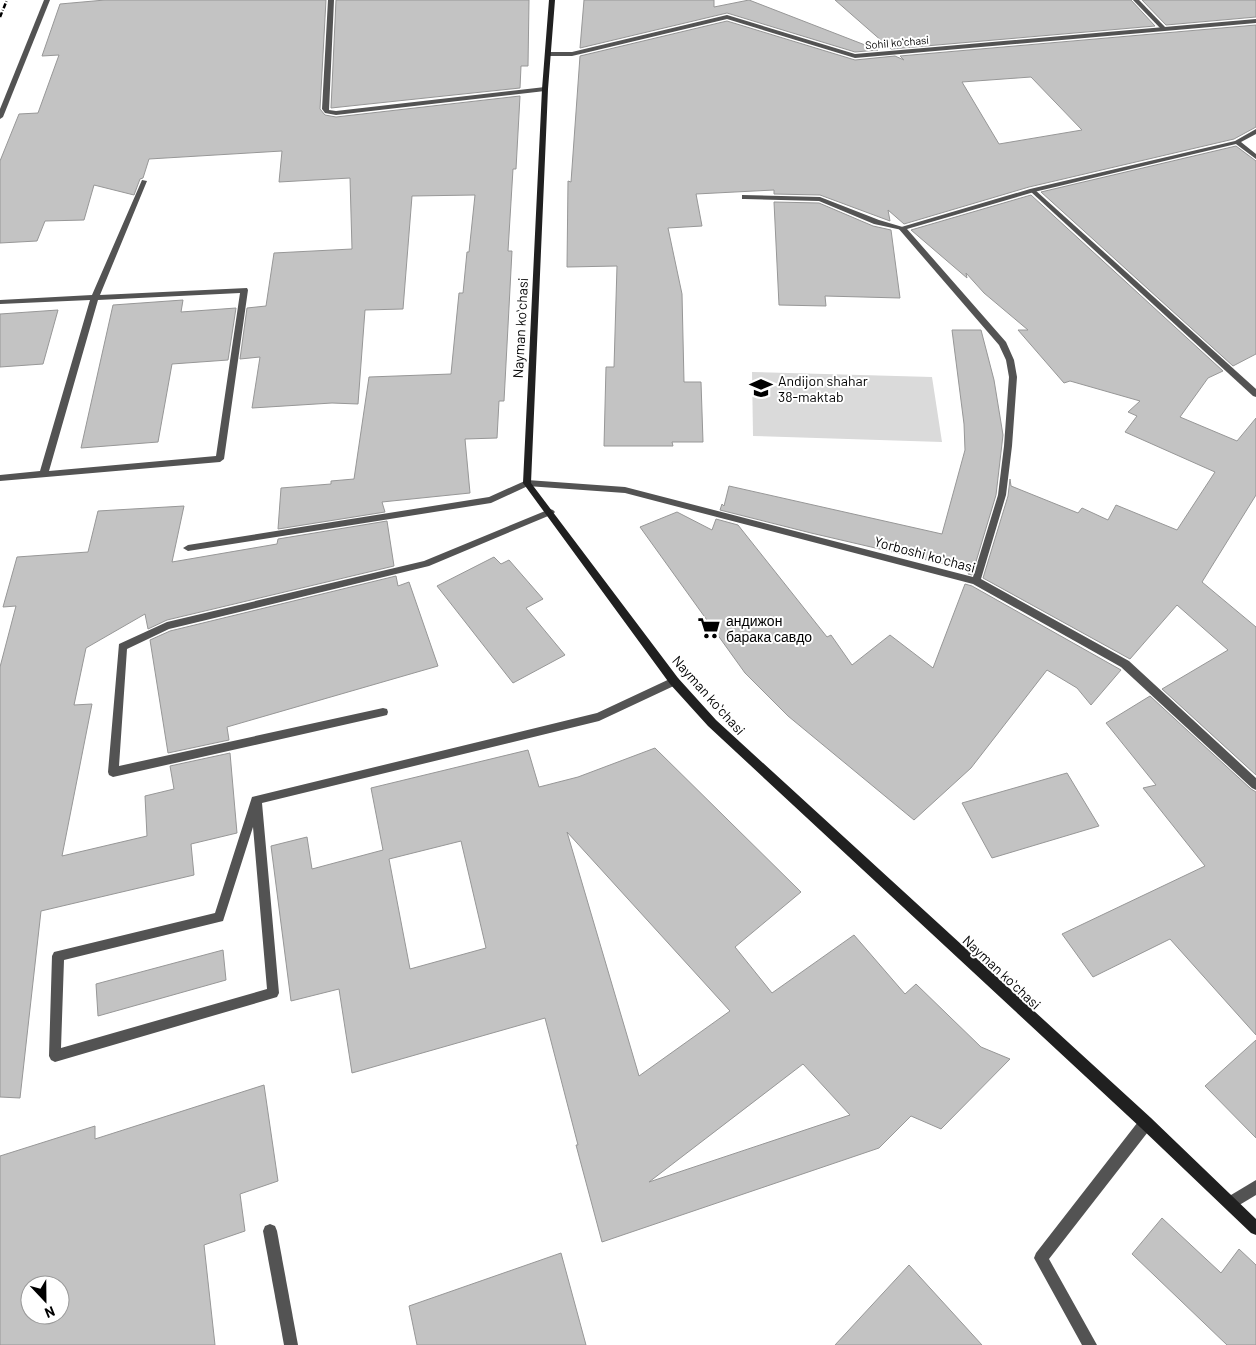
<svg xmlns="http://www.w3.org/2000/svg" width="1256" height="1345" font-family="Barlow,sans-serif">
  <rect width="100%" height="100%" fill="#fff"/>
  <path fill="#dadada" d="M752,372l180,5 10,65 -189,-6z"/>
  <g fill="#c3c3c3" stroke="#979797" fill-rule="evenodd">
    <path d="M105,0h221l-6,109 5,6 11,2 184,-21 -4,73h-3l-5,82h4l-8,150h-5l-2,37 -32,1 5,54 -88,9 3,10 -107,17 3,-41 50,-4v-3l23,-2 15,-102 82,-3 8,-81h4l4,-41h2l6,-57 -63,1 -9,113 -38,1 -7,94 -26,-1 -80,5 8,-51 -20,2 7,-51 19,-2 8,-53 78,-4 -2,-71 -71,4 3,-31 -133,8 -6,19 -3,1 -6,16 -40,-10 -10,35 -39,1 -8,20 -37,2v-82l19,-47 19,-1 21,-58 -17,1 18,-52z"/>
    <path d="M336,0h193l-1,66h-7l-1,22 -189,20z"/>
    <path d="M584,0h130v7l35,-7 129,50 -23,2 -128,-39 -147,35z"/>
    <path d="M835,0h296l24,26 -264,23z"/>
    <path d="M1142,0h114v17l-90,8z"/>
    <path d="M727,21l128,39 40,-4 9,4 -4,-4 356,-31v102l-22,12 -205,48 -125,37 -16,-14 2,11 -70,-26 -46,-1v-4l-78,4 6,32 -34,2 14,66 2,88h17l2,60h-31l1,4h-69l2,-79h8l3,-101 -50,1 1,-86 3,1 9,-126zM1031,77l51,53 -83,14 -37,-62z"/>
    <path d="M1236,146l20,15v193l-23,12 -192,-174z"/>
    <path d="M1031,195l192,176 -15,7 -28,39 57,24 19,-23v77l-54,87 54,45v148l-94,-86 66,-39 -51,-45 -47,54 -147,-81 25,-82 2,-17 1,7 67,27 4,-5 26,12 8,-15 61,25 38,-58 -90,-40 12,-16 -9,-4 12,-11 -70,-20 -6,2 -46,-53h10l-44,-37 -18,-20 1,5 -56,-48z"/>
    <path d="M774,202l45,1 54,23 18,4 9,68 -75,-2 1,10 -47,-1z"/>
    <path d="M183,300l-2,12 55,-4 -8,52 -56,4 -14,78 -77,6 32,-143z"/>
    <path d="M58,310l-15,54 -43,3v-53z"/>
    <path d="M952,330h29l13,50 9,55 -7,60 -24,80 -4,-1 2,-4 -159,-37 -91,-23 2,-6 2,2 5,-20 213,48 23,-84 -1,-26z"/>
    <path d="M184,506l-12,56 105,-18 1,-5 109,-18 7,45 -227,54 -19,9 -3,-15 -59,34 -12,57 18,-1 -30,152 85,-20 -2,-40 29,-7 -4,-23 60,-13 7,80 -46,11 3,31 -153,36 -21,187 -20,-1v-430l16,-61 -13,1 14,-50 71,-5 10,-41z"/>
    <path d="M677,512l35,18 4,-11 22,6 89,112 4,-2 21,30 38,-30 43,33 32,-84 7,2 149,84 -30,35 -14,-17 -30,-18 -76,98 -57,52 -126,-104 -43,-43 -105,-146z"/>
    <path d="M494,557l7,7 8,-4 34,39 -17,9 39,47 -52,28 -76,-97z"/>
    <path d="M396,576l2,10 11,-4 29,84 -211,61 2,13 -61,13 -18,-113 20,-9z"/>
    <path d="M1150,696l101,93 5,3v243l-86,-96 -77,38 -31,-43 143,-68 -62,-78 13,-3 -50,-62z"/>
    <path d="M655,748l146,144 -66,55 37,46 82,-58 51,59 11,-10 65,63 29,12 -69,70 -30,-13 -32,32 -277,94 -26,-97h2l-33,-127 -193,55 -13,-84 -48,12 -20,-155 36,-9 5,32 71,-19 -12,-62 157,-38 11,37 39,-10zM567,832l163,179 -91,65zM461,841l25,107 -76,21 -21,-110zM803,1064l47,51 -201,67z"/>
    <path d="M1067,773l32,53 -107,32 -30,-55z"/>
    <path d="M223,950l3,30 -128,36 -2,-32z"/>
    <path d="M1256,1040v98l-51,-52z"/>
    <path d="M264,1085l14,96 -38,13 5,37 -41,14 11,100h-215v-189l95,-30v13zM30,1285h30v30h-30z"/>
    <path d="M1162,1218l59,55 18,-24 17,16v80h-29l-95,-91z"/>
    <path d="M561,1253l25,92h-169l-8,-39z"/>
    <path d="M909,1265l73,80h-147z"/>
  </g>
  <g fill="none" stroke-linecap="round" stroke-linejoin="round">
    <g fill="#535353" fill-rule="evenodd">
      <path d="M1133,0h6l27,28v2h-4z"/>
      <path d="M142,180l5,1 -47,114 147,-7 1,2 -24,169 -4,3 -220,19v-6l40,-4 50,-171 -90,4v-4l92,-5zM240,293l-24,163 -167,15 49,-171z"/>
      <path d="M1030,189h4l222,200v8l-3,-1 -223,-205z"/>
      <path d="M742,195l78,2 59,23 27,8 -4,2 -28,-6 -55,-23 -74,-2h-3z"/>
      <path d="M527,480l4,3 -1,2 -39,18 -303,48 -5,-3 5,-3 301,-48z"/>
      <path d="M550,509l3,1 2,2 -2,2 -124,52 -260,63 -42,20 -8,117 264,-58 4,1 1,3 -1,3 -4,1 -270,61 -4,-2 -1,-3 11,-128 48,-22 257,-61z"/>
      <path d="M674,677l4,1 1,3 -1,3 -79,37 -337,82 17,190 -2,4 -222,65 -4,-2 -2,-4 3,-100 2,-4 161,-39 37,-116 345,-84zM253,827l14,162 -206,59 3,-88 159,-39z"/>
      <path d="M1146,1117l5,1 1,5 -1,5 -102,131 48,86h-15l-48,-87 2,-5 105,-135z"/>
      <path d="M1256,1180v15l-25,15 -5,-2 -2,-5 2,-5z"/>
      <path d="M270,1224l5,2 2,5 21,114h-14l-21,-114 2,-5z"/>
    </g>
    <g fill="#535353" fill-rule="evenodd">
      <path d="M44,0h6l-47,117 -3,2v-10z"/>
      <path d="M328,0h6l-5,110 7,1 209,-24 3,2 -3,2 -209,24 -11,-2 -3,-4z"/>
      <path d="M727,15l128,39 401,-35v4l-401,35 -128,-39 -155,37h-24l-3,-2 3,-2h24z"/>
      <path d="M1256,129v5l-15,8 15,12v5l-20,-15 -202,48 -127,37 99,113 8,18 3,17 -5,69 -6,49 -25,84 148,82 127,117v12l-4,-2 -131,-121 -148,-83 -348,-91 -98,-7 -4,-3 4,-3 98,7 348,90 25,-82 6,-49 5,-69 -3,-17 -7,-15 -101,-117 132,-39 205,-48z"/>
    </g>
    <path fill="#202020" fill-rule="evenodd" d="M549,0h6l-7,89 -17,394 147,195 38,42 435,398 105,101v16l-5,-2 -110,-105 -433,-402 -38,-42 -147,-201 19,-394z"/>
    <path stroke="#000" stroke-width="2.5" stroke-dasharray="5 2 0.5 2" stroke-linecap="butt" d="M0,17l7,-17"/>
  </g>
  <defs>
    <symbol id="school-bare" viewBox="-9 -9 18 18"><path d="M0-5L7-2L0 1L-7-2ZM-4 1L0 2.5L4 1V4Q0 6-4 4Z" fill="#000" stroke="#fff" stroke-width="2.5" paint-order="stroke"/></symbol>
    <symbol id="supermarket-bare" viewBox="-9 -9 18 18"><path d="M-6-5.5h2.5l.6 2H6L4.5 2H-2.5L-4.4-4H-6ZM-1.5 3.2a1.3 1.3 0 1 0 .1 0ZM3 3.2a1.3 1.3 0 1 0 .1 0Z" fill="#000" stroke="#fff" stroke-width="2.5" paint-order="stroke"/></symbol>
  </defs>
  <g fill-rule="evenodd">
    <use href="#school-bare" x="745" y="372" width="32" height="32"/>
    <use href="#supermarket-bare" x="693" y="612" width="32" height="32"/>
  </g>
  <g text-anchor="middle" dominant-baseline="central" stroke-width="4" stroke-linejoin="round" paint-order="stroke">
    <g font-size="11" fill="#000" stroke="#fff">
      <text transform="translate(897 42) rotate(-5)">Sohil koʻchasi</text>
    </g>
    <g font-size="14" fill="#000" stroke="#fff">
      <text transform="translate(520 328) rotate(-87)">Nayman koʻchasi</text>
      <text transform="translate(925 554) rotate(15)">Yorboshi koʻchasi</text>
      <text transform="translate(709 695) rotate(48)">Nayman koʻchasi</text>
      <text transform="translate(1002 972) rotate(43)">Nayman koʻchasi</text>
    </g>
    <g font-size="14" fill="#000" stroke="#fff" text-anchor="start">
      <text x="778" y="380">Andijon shahar<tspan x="778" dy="16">38-maktab</tspan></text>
      <text x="726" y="620">андижон<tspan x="726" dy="16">барака савдо</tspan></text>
    </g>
  </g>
  <g transform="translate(45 1300) rotate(158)"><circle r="24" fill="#ffffff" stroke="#999999"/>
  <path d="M0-4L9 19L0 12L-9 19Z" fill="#000000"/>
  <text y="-8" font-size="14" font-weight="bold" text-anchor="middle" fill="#000000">N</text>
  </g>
</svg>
